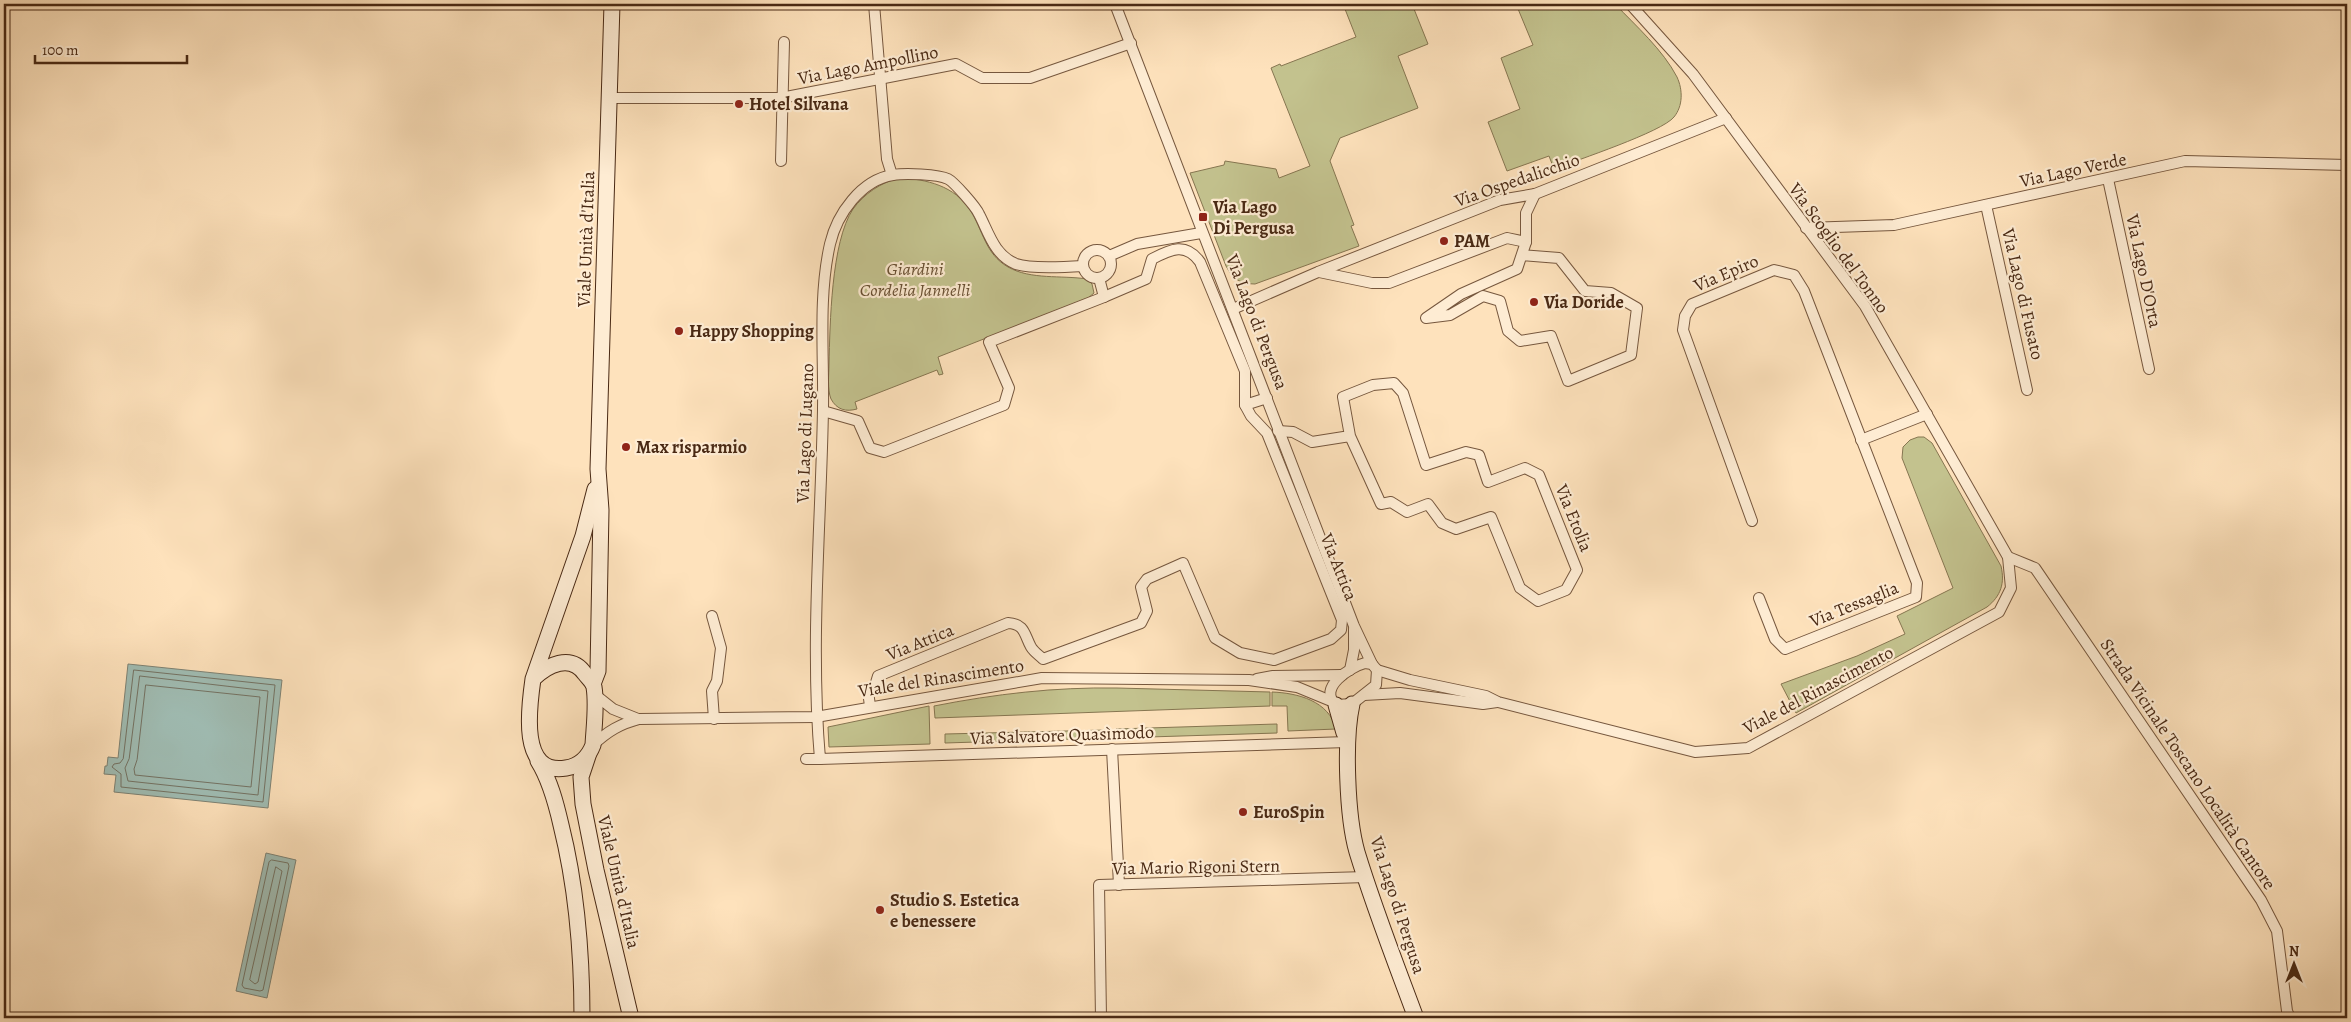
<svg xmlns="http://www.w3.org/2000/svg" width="2351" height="1022" font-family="Alegreya,serif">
  <rect width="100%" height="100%" fill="#fee2bc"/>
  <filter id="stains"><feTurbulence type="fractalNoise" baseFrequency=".004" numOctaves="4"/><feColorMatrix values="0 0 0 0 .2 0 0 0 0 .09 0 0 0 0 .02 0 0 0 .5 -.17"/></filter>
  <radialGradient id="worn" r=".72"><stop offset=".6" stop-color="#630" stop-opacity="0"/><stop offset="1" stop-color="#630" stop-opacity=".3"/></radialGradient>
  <g fill="#c3c28e" stroke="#867651">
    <path d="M1343,4h69l16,40 -30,12 20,52 -78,30 -10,23 24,64 -3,1 8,20 -104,38c-15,0 -22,-5 -29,-18l-36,-93 34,-8 1,-4 51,8 3,9 31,-12 -39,-98 9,-4 1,2 75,-29z"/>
    <path d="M1516,4h99c21,22 48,46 62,73 6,13 6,29 -3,40 -12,15 -97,43 -120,52l-5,-13 -42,15 -19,-49 32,-13 -19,-51 32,-13z"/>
    <path d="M900,178c26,1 55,8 70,32 13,20 15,44 38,57 23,13 53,8 79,12l5,5 2,9 -6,5 -150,59 5,17 -4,1 -2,-5 -82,32 2,7c-11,3 -20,1 -26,-10 -4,-10 -2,-24 -2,-35 1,-39 2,-122 24,-155 11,-15 28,-27 47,-31z"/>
    <path d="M1918,437h6l8,6 69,123c4,17 0,30 -14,41l-191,106 -15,-29 76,-28 48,-22 -8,-18 56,-28 -51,-130 1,-11 7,-7z"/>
    <path d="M1117,688l153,4v14l-335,12 -1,-12c61,-12 121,-19 183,-18z"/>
    <path d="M1272,692c26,1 57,9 64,37l-48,2 -1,-25h-15z"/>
    <path d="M929,706l1,38 -101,3 -1,-20z"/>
    <path d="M1277,724v9l-160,5 -1,-9z"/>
    <path d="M1106,730v8l-161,5v-9z"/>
  </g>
  <g fill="#a0bdb4" stroke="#7d8274">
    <path d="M128,664l154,16 -14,128 -154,-16 2,-17 -12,-1 1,-8h2l1,-9 10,1z"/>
    <path d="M266,853l30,7 -29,138 -31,-7z"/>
  </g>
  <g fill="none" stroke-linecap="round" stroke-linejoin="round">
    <g stroke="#747364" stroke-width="1">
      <path d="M134,670l141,15 -12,117 -142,-15v-13l-9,-7 2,-3 6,-1 3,-4z"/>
      <path d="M140,676l128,15 -10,104 -130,-14 -3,-13 4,-9z"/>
      <path d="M146,685l114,12 -9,90 -116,-12 -1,-6 3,-9z"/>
      <path d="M272,860l16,3 1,3 -26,124 -3,1 -16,-3 -2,-3 27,-123z"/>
      <path d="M276,867l6,4 -24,111 -3,2 -5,-4z"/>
    </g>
    <defs>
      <g id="street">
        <path d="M874,4l13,155 5,16"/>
        <path d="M1115,4l239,622 18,38"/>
        <path d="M609,98h172l175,-34 26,14h48l101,-35"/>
        <path d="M781,161l3,-119"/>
        <path d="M2108,179l41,190"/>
        <path d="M1986,205l41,185"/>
        <path d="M1806,228l88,-3 291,-64 162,4"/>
        <circle cx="1097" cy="264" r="14"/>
        <path d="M1522,255l37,3 26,33 26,2 26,15 -6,47 -63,26 -17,-45 -31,5 -12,-10 -8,-30 -17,-5 -33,19 -24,3 35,-24 56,-25 9,-27v-29l9,-19"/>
        <path d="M1109,256l28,-12 64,-11"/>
        <path d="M1083,266c-16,1 -53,3 -67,-2 -22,-9 -27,-31 -37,-50 -3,-7 -25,-32 -31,-35 -10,-5 -44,-6 -55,-4 -32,5 -56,39 -63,69 -12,53 -6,111 -7,165 -2,117 -13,233 -3,350l527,-17"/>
        <path d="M1319,272l53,11h17l118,-45 19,4"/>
        <path d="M1233,309l85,-37 182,-72 35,-6 191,-76"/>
        <path d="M1245,405l22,-7"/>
        <path d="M823,411l35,10 12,27 14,4 120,-47 5,-17 -20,-46 115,-45 -5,-19"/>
        <path d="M1278,431l15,1 19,10 38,-6 31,68 10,-2 16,10 21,-8 14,19 14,6 35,-12 29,71 18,13 28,-11 11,-20 -38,-95 -14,-7 -37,14 -9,-27 -13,-3 -40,13 -23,-72 -9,-10 -21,2 -30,12 7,39"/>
        <path d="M1861,440l66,-26"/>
        <path d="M1752,521l-69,-191 2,-14 7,-12 82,-34 20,5 10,16 113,292 -1,14 -131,52 -10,-10 -16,-41"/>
        <path d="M2008,557l27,11 226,332 16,31 10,80 3,7"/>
        <path d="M712,616l9,32 -4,33 -5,10 2,28"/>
        <path d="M1365,663l7,1 5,6 -1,15 -24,19 -16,1c-19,-17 14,-38 29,-42z"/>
        <path d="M1350,670l4,-20v-21"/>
        <path d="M1377,670l33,10 76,16 12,6 197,50 53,-4 251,-136 12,-24 -3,-31 -143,-251 -172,-232 -63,-70"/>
        <path d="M1257,679l16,-3 69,-1"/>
        <path d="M594,694l19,15 25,10"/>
        <path d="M1364,695l36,-2 83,11 14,-2"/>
        <path d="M870,706l-2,-15 7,-5 3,-10 130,-53c17,1 16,11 23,24 3,5 8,8 12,12l98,-36 6,-12 -6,-24 6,-8 36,-16 32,75 25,15 34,7 57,-21 10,-9 1,-10 -75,-187 -16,-17 -6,-11v-34l-45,-109c-14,-20 -29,-13 -48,-3l-6,20 -42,18"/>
        <path d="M593,745c15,-14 27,-21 46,-26l177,-2 226,-39 207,2 48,7 34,14"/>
        <path d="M1112,749l7,136"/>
        <path d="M806,759h14"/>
        <path d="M1101,1018l-2,-133 267,-8"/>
        <path d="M1396,1018h20"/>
      </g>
      <g id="secondary">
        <path d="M533,679c14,-14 38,-26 52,-5 3,4 8,8 9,13 3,18 0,39 -1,58 -5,13 -14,21 -27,23 -47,8 -37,-61 -33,-89l50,-143 12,-47"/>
        <path d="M593,684l5,-13 3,-161 -3,-41 14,-465"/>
        <path d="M1352,704c-8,36 -5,113 5,148 17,56 39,112 59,166"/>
        <path d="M1336,705l8,28"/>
        <path d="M588,756l-7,21 2,27 13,66 35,148"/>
        <path d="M538,761c12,19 18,42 23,64 16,64 21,128 21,193"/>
      </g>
    </defs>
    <use href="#street" stroke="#76573e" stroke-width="12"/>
    <use href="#secondary" stroke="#492914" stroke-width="17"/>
    <use href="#street" stroke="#feecd3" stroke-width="10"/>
    <use href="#secondary" stroke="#feecd3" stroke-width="15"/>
  </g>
  <g fill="#8f2418" stroke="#feecd3" stroke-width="2">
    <circle cx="739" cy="104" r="5"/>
    <rect x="1198" y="212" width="10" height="10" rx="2.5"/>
    <circle cx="1444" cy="241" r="5"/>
    <circle cx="1534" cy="302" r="5"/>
    <circle cx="679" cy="331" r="5"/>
    <circle cx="626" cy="447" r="5"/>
    <circle cx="1243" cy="812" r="5"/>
    <circle cx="880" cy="910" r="5"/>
  </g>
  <g text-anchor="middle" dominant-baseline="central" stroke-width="4.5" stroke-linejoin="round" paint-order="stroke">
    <g font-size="18" fill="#492914" stroke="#feecd3">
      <text transform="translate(868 65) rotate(-11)">Via Lago Ampollino</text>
      <text transform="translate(2073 170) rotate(-12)">Via Lago Verde</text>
      <text transform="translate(1517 180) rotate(-19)">Via Ospedalicchio</text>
      <text transform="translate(586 239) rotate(-88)">Viale Unità d'Italia</text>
      <text transform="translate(1839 248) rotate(54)">Via Scoglio del Tonno</text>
      <text transform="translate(2144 271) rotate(78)">Via Lago D'Orta</text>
      <text transform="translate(1726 273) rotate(-23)">Via Epiro</text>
      <text transform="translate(2023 294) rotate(77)">Via Lago di Fusato</text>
      <text transform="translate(1257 322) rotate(69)">Via Lago di Pergusa</text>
      <text transform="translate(805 433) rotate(-88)">Via Lago di Lugano</text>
      <text transform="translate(1574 518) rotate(68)">Via Etolia</text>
      <text transform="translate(1339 567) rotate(68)">Via Attica</text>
      <text transform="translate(1854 604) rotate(-22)">Via Tessaglia</text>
      <text transform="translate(920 642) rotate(-22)">Via Attica</text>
      <text transform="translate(941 678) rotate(-9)">Viale del Rinascimento</text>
      <text transform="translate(1818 690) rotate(-28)">Viale del Rinascimento</text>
      <text transform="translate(1062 735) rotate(-2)">Via Salvatore Quasìmodo</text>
      <text transform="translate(2188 764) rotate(56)">Strada Vicinale Toscano Località Cantore</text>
      <text transform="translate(1196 867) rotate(-1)">Via Mario Rigoni Stern</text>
      <text transform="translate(619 882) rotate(77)">Viale Unità d'Italia</text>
      <text transform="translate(1398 905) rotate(72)">Via Lago di Pergusa</text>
    </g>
    <g font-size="18" font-weight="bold" fill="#492914" stroke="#feecd3" text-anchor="start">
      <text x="749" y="104">Hotel Silvana</text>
      <text x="1213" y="207">Via Lago<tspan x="1213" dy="21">Di Pergusa</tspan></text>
      <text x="1454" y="241">PAM</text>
      <text x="1544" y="302">Via Doride</text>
      <text x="689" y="331">Happy Shopping</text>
      <text x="636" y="447">Max risparmio</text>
      <text x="1253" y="812">EuroSpin</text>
      <text x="890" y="900">Studio S. Estetica<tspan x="890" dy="21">e benessere</tspan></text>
    </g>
    <g font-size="18" font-style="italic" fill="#684f32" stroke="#feecd3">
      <text x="915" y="269">Giardini<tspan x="915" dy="21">Cordelia Jannelli</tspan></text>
    </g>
  </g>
  <rect width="2351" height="1022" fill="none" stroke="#fee2bc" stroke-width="20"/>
  <rect x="5" y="5" width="2341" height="1012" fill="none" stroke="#492914" stroke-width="2.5"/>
  <rect x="10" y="10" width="2331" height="1002" fill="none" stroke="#492914"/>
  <g transform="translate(2294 964)" stroke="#feecd3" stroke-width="4" paint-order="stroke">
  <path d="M0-4L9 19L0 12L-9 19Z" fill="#492914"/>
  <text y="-8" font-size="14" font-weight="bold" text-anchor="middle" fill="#492914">N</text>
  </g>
  <path d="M35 55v8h152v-8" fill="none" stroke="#492914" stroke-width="2.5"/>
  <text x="42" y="55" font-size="15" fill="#492914" stroke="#feecd3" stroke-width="4" paint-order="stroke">100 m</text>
  <rect width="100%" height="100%" filter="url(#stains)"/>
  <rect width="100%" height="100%" fill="url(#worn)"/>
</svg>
